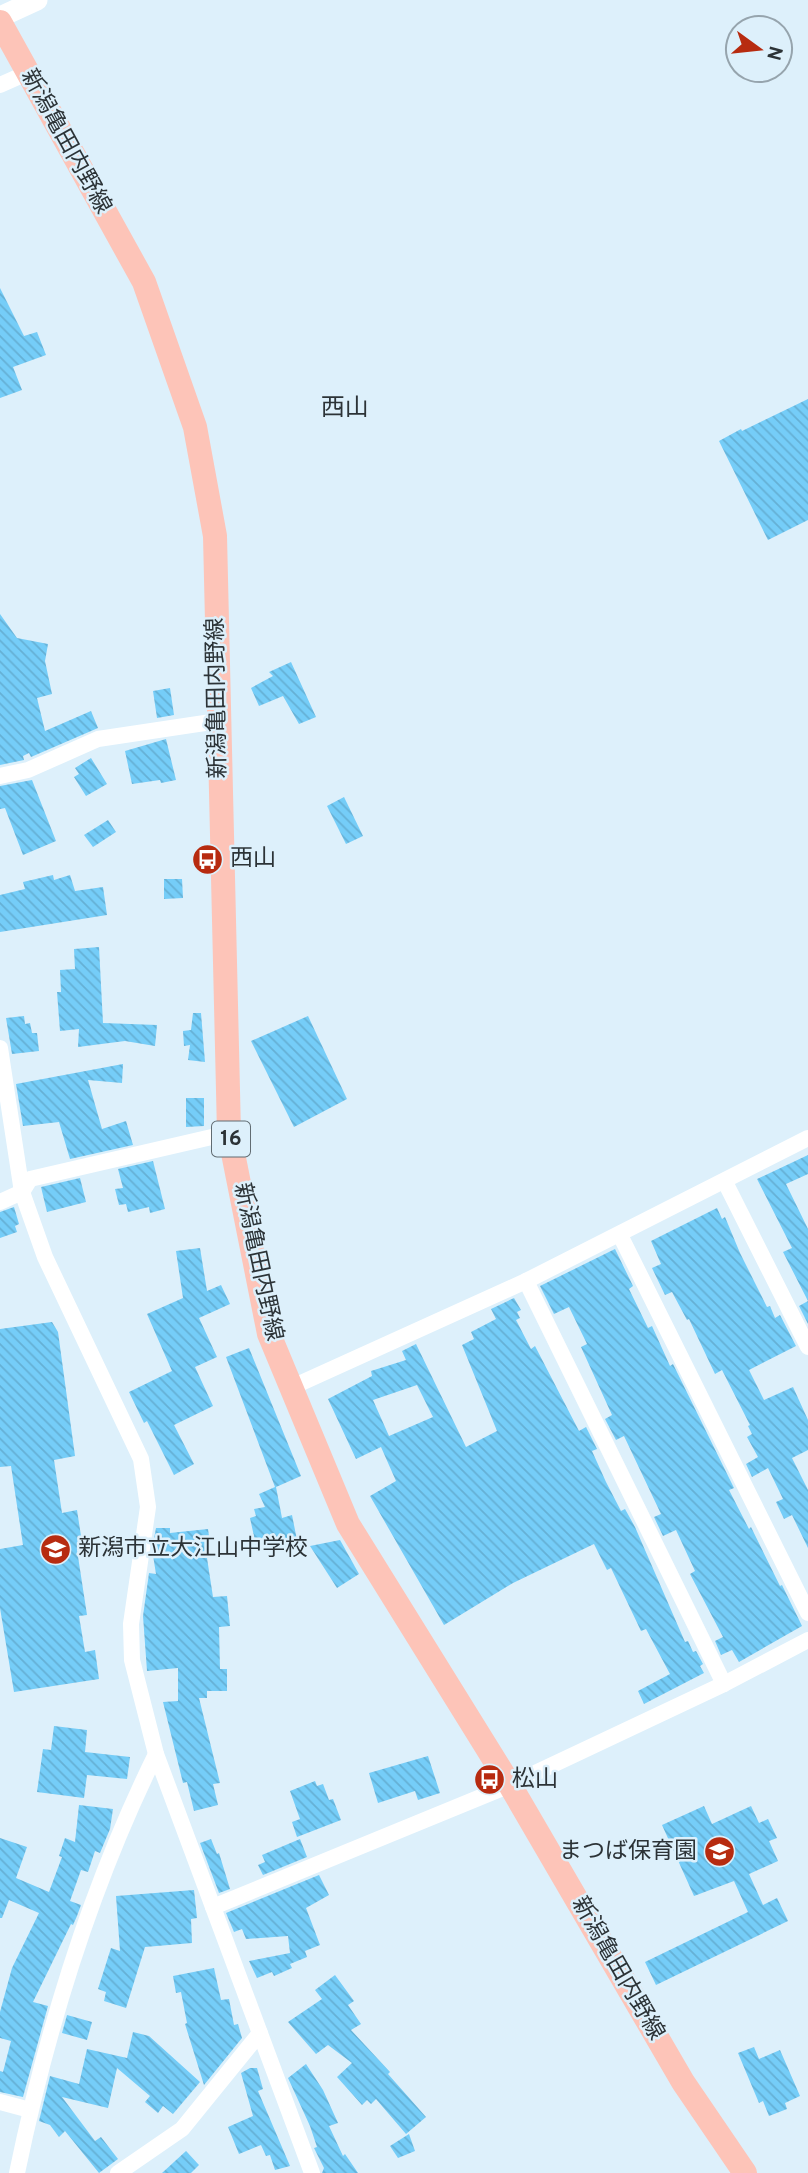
<svg xmlns="http://www.w3.org/2000/svg" width="808" height="2173" font-family="Overpass,'Noto Sans JP',sans-serif">
  <defs>
    <pattern id="building-back-hatch" width="6" height="6" patternUnits="userSpaceOnUse" patternTransform="scale(1.75)"><rect width="6" height="6" fill="#75cdf8"/><path d="M-1 5l2 2M0 0l6 6M5-1l2 2" fill="none" stroke="#65b0d5"/></pattern>
  </defs>
  <rect width="100%" height="100%" fill="#ddf0fb"/>
  <g fill="url(#building-back-hatch)" fill-rule="evenodd">
    <path d="M0,288l24,48 13,-4 9,23 -33,12 9,23 -22,8z"/>
    <path d="M808,399v121l-40,20 -49,-99 22,-12 1,2z"/>
    <path d="M0,614l17,24 31,6 -3,17 7,33 -15,4 8,33 46,-20 7,17 -67,29 -2,-4 -6,3 1,4 -24,5z"/>
    <path d="M291,662l25,55 -17,7 -16,-28 -24,10 -8,-18 22,-12 -4,-4z"/>
    <path d="M170,688l4,27 -17,3 -4,-27z"/>
    <path d="M166,739l10,41 -15,3 -1,-3 -28,4 -7,-33z"/>
    <path d="M91,758l16,26 -21,12 -12,-19 5,-3 -4,-6z"/>
    <path d="M32,780l24,61 -33,14 -18,-47 -5,1v-23z"/>
    <path d="M344,797l19,39 -17,8 -19,-38z"/>
    <path d="M108,820l8,12 -23,15 -9,-12z"/>
    <path d="M53,875l1,5 16,-5 5,16 28,-4 4,28 -107,17v-37l25,-6 -2,-7z"/>
    <path d="M164,879h18l1,19 -19,1z"/>
    <path d="M99,947l4,76 54,2 -2,21 -30,-5 -47,6 1,-18 -19,2 -3,-39h4l-1,-22 15,-1 -1,-20z"/>
    <path d="M193,1013h8l4,49 -17,-2 2,-15 -6,1 -1,-15 8,-1z"/>
    <path d="M24,1016l1,8 5,-1 2,10h5l2,18 -27,3 -6,-36z"/>
    <path d="M308,1016l39,83 -53,28 -43,-86z"/>
    <path d="M123,1064l-1,19 -34,-3 14,49 24,-8 7,24 -63,14 -11,-37 -36,4 -7,-42z"/>
    <path d="M186,1098h18v28l-18,1z"/>
    <path d="M808,1155v19l-22,10 22,45v95l-9,-18 9,-5 -25,-49 9,-4 -35,-69z"/>
    <path d="M153,1161l12,48 -15,4 -1,-6 -21,5 -2,-8 -7,1 -4,-16 8,-1 -5,-19z"/>
    <path d="M80,1178l6,24 -39,10 -6,-25z"/>
    <path d="M14,1207l5,17 -4,2 2,6 -17,6v-26z"/>
    <path d="M717,1208l5,11 3,-2 15,36 27,54 3,-1 5,12 5,-3 16,31 -47,24 15,30 29,-13 15,33v30l-16,8 16,32v58l-16,-33 -8,4 -8,-17 7,-3 -15,-31 -16,9 -6,-13 12,-7 -11,-20 5,-3 -4,-8 2,-1 -28,-55 -7,4 -26,-55 -2,1 -15,-28 -7,3 -13,-27 9,-4 -10,-23z"/>
    <path d="M200,1248l7,43 14,-6 9,19 -31,14 18,39 -22,10 18,39 -39,19 20,39 -20,11 -27,-54 -3,2 -15,-31 43,-21 -25,-57 36,-16 -7,-47z"/>
    <path d="M615,1249l18,37 -4,3 19,39 4,-2 18,40 3,-2 61,124 -5,2 20,39 2,-2 29,59 2,-1 20,41 -63,36 -7,-12 -11,5 -6,-14 8,-4 -33,-63 5,-3 -19,-41 -13,6 -9,-19 7,-3 -37,-78 -8,4 -11,-21 7,-4 -31,-68 6,-3 -18,-37 -15,7 -14,-28z"/>
    <path d="M514,1298l7,12 -4,2 3,6 -4,2 15,29 4,-3 44,85 7,-4 11,22 -5,2 14,31 15,29 4,-2 10,18 50,115 3,-1 5,11 3,-1 7,13 -3,2 4,7 -60,31 -6,-13 32,-17 -24,-45 -5,2 -30,-63 -4,2 -13,-26 -81,39 -69,42 -74,-129 26,-15 -15,-34 -25,12 -28,-60 44,-23 -1,-5 35,-11 -4,-9 14,-7 50,103 31,-16 -35,-86 12,-6 -3,-7 25,-13 -5,-10zM417,1385l16,32 -44,19 -16,-36z"/>
    <path d="M52,1322l6,10 17,124 -21,4 8,53 15,-3 6,39 -6,1 10,65 -8,1 6,36 10,-2 4,29 -85,13 -14,-84v-59l23,-4 -12,-79 -11,1v-138z"/>
    <path d="M249,1348l52,128 -25,11 6,31 10,-3 6,30 -27,6 -1,-4 -13,3 -7,-32 6,-2 -2,-7 11,-2 -6,-13 16,-7 -49,-130z"/>
    <path d="M156,1528h14v5l38,-4 4,29h-5l6,39 14,-1 3,30 -11,1 1,42h7v22h-20v7h-8l21,85 -7,1 5,21 -24,6 -7,-29 -4,1 -20,-81 15,-1v-33l-31,3 -4,-55 6,-43 7,1 -4,-25z"/>
    <path d="M340,1540l19,34 -22,14 -27,-42z"/>
    <path d="M54,1726l33,4 -2,22 45,5 -3,22 -40,-4 -3,23 -47,-6 6,-43 8,1z"/>
    <path d="M428,1756l12,37 -22,7 -3,-9 -37,12 -9,-30z"/>
    <path d="M315,1781l2,5 6,-2 6,16 4,-1 8,21 -44,17 -5,-15 8,-3 -10,-28z"/>
    <path d="M79,1805l34,4 -3,20 -10,24 -5,-2 -7,21 -7,-2 -11,31 11,4 -4,11 -4,9 -2,-1 -38,78 15,4 -25,91 -23,-5v-21l3,1 8,-31 -11,-3v-26l12,-44 27,-55 -30,-13 -7,18h-2v-80l27,9 -11,31 33,14 13,-35 -3,-1 6,-18 10,4z"/>
    <path d="M704,1806l8,18 39,-18 8,17 9,-4 9,19 -8,3 9,20 -29,13 14,31 14,-7 11,23 -132,64 -11,-23 103,-50 -14,-31 -40,15 -32,-71z"/>
    <path d="M211,1839l6,15 2,-1 11,36 -11,4 -19,-50z"/>
    <path d="M300,1839l7,18 -44,18 -5,-10 7,-3 -3,-7z"/>
    <path d="M319,1875l10,20 -23,13 14,37 -15,6 2,6 -17,7 2,4 -18,8 -2,-4 -15,6 -8,-17 41,-8 -2,-17 -42,3 -4,-10 -8,3 -8,-19z"/>
    <path d="M194,1890l3,28 -6,1 1,24 -47,4 -19,61 -22,-7 2,-9 -8,-3 13,-41 9,3 -4,-55z"/>
    <path d="M214,1968l7,32 8,-1 5,26 4,-1 4,14 -38,47 -19,-61 2,-1 -6,-31 -5,1 -3,-17z"/>
    <path d="M335,1975l19,26 -6,4 13,19 -10,6 39,42 -2,2 38,43 -20,17 -30,-35 -5,5 -4,-4 -5,5 -25,-28 15,-14 -24,-18 -12,9 -28,-32 34,-23 -7,-9z"/>
    <path d="M67,2015l25,7 -5,18 -25,-7z"/>
    <path d="M133,2032l16,4 51,46 -27,32 -10,-8 -5,7 -13,-11 5,-6 -33,-28 -9,40 -46,-11 33,44 6,-4 17,22 -19,14 -34,-42 -6,6 -9,-12 -11,-4 11,-45 29,8 8,-35 40,9z"/>
    <path d="M754,2047l5,12 21,-9 20,46 -15,7 2,6 -18,7 -6,-15 -4,2 -21,-50z"/>
    <path d="M306,2064l17,26 15,33 -9,3 14,30 2,-2 13,19h-36l2,-5 -10,-20 3,-1 -7,-21 -22,-48z"/>
    <path d="M250,2068h7l6,21 -5,2 32,75 -15,4 -5,-15 -4,1 -5,-11 -22,9 -11,-27 25,-11 -12,-43z"/>
    <path d="M409,2134l6,17 -17,7 -8,-12z"/>
    <path d="M186,2151l13,14 -8,8h-29z"/>
  </g>
  <g fill="none" stroke-linecap="round" stroke-linejoin="round">
    <g stroke="#fff" stroke-width="16">
      <path d="M0,85l27,-12"/>
      <path d="M0,776l28,-6 70,-31 120,-18"/>
      <path d="M0,1048l22,144 23,65 96,202 7,48 -17,117 1,36 24,94 156,419"/>
      <path d="M725,1182l83,165"/>
      <path d="M0,1202l22,-10 8,-13 199,-46"/>
      <path d="M620,1235l188,378"/>
      <path d="M526,1281l198,403"/>
      <path d="M290,1388l236,-107 282,-143"/>
      <path d="M213,1907l297,-122 214,-101 84,-44"/>
      <path d="M0,2102l30,8"/>
      <path d="M17,2173c30,-145 74,-287 139,-419"/>
      <path d="M118,2173l64,-44 78,-96"/>
    </g>
    <path stroke="#fff" stroke-width="21" d="M0,17l37,-17"/>
    <path stroke="#fdc4b8" stroke-width="24" d="M0,22l144,260 51,145 20,109 14,597 40,201 79,190 162,261 173,297 62,91"/>
  </g>
  <defs>
    <symbol id="bus-disc" viewBox="-11 -11 22 22"><circle r="9.5" fill="#b72b10" stroke="#ddf0fb"/><path d="M-5-6H5V4H4V6H2V4H-2V6H-4V4H-5ZM-3.5-4V0h7V-4ZM-3.5 1.2v1.5H-2V1.2ZM2 1.2v1.5H3.5V1.2Z" fill="#fff"/></symbol>
    <symbol id="school-disc" viewBox="-11 -11 22 22"><circle r="9.5" fill="#b72b10" stroke="#ddf0fb"/><path d="M0-5L7-2L0 1L-7-2ZM-4 1L0 2.5L4 1V4Q0 6-4 4Z" fill="#fff"/></symbol>
  </defs>
  <g fill-rule="evenodd">
    <use href="#bus-disc" x="190" y="842" width="35" height="35"/>
    <use href="#school-disc" x="38" y="1532" width="35" height="35"/>
    <use href="#bus-disc" x="472" y="1762" width="35" height="35"/>
    <use href="#school-disc" x="702" y="1834" width="35" height="35"/>
  </g>
  <g text-anchor="middle" dominant-baseline="central" stroke-width="5" stroke-linejoin="round" paint-order="stroke">
    <rect fill="#ddf0fb" stroke="#616c72" stroke-width="2" x="212" y="1121.5" width="38" height="35" rx="5"/>
    <g font-size="21" font-weight="bold" fill="#2c3337">
      <text x="231" y="1139">16</text>
    </g>
    <g font-size="23" fill="#2c3337" stroke="#ddf0fb">
      <text transform="translate(65 142) rotate(61)">新潟亀田内野線</text>
      <text transform="translate(218 698) rotate(-91)">新潟亀田内野線</text>
      <text transform="translate(257 1262) rotate(78)">新潟亀田内野線</text>
      <text transform="translate(617 1969) rotate(60)">新潟亀田内野線</text>
    </g>
    <g font-size="23" fill="#2c3337" stroke="#ddf0fb" text-anchor="start">
      <text x="230" y="859">西山</text>
      <text x="78" y="1549">新潟市立大江山中学校</text>
      <text x="512" y="1780">松山</text>
      <text x="697" y="1852" text-anchor="end">まつば保育園</text>
    </g>
    <g font-size="24" fill="#2c3337" stroke="#ddf0fb">
      <text x="345" y="409">西山</text>
    </g>
  </g>
  <g transform="translate(759 49) rotate(105)"><circle r="33" fill="#ddf0fb" stroke="#96a4ad" stroke-width="2"/>
  <path d="M0-5L12 26L0 18L-12 26Z" fill="#b72b10"/>
  <text y="-10" font-size="19" font-weight="bold" text-anchor="middle" fill="#2c3337">N</text>
  </g>
</svg>
